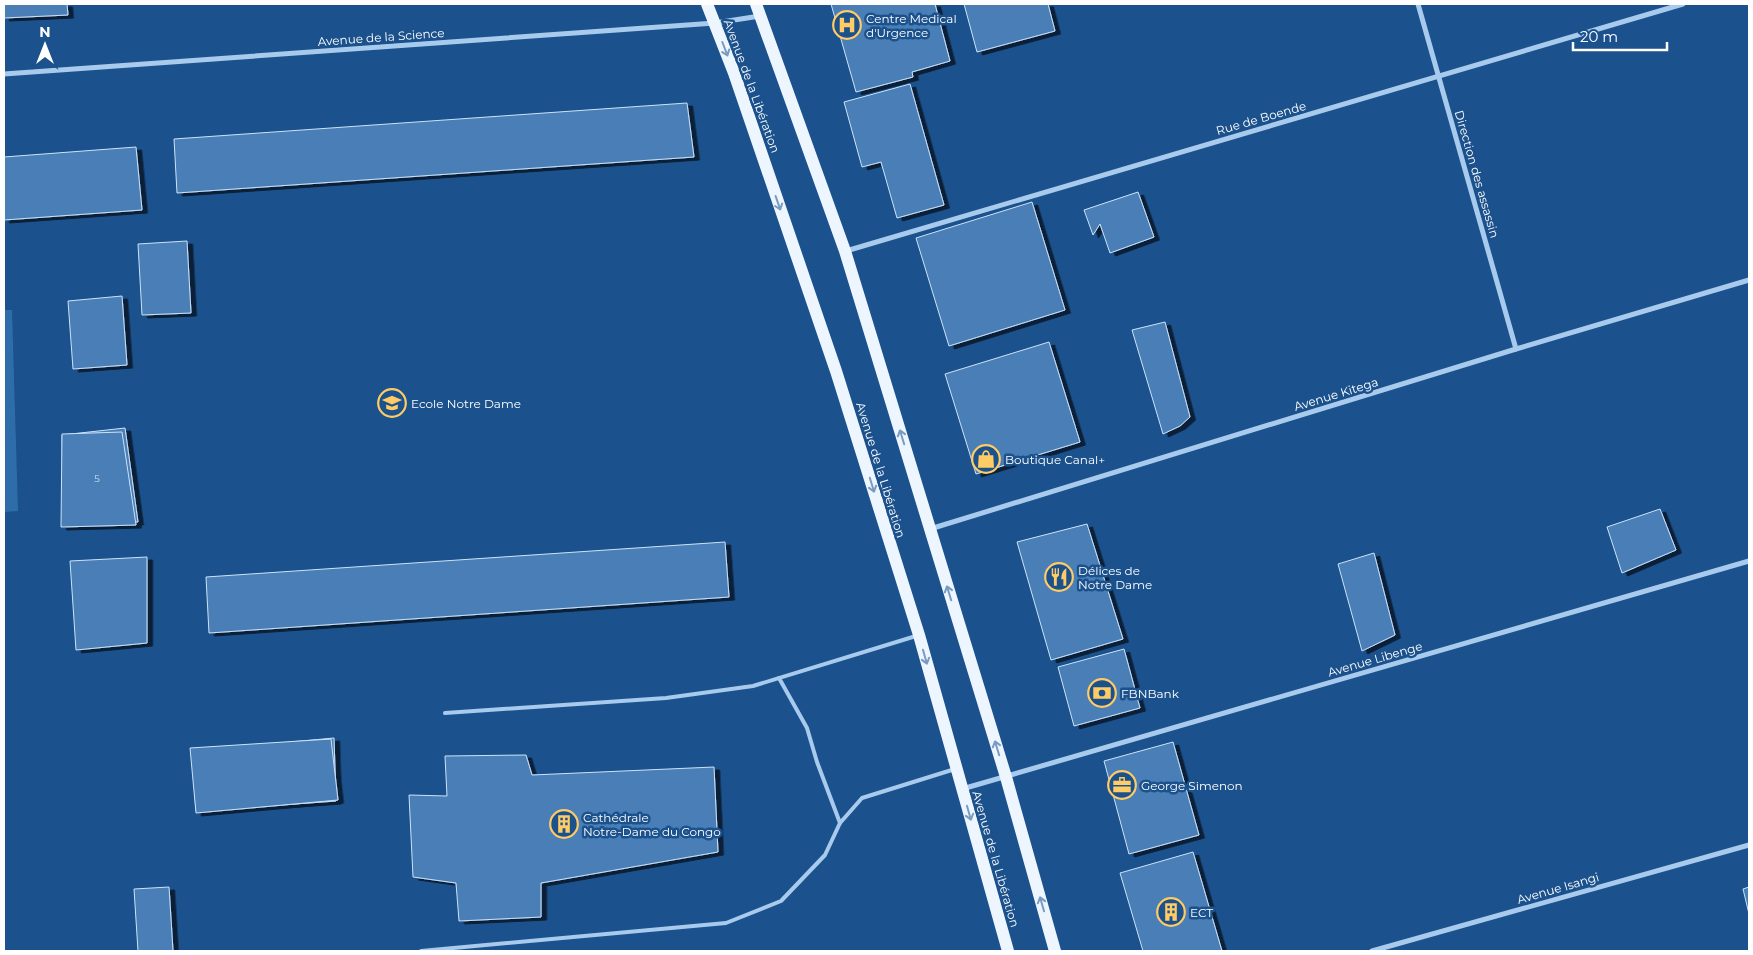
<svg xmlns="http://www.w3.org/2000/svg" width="1753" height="955" font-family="Montserrat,sans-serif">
  <defs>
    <filter id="shadow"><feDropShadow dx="5.5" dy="3" stdDeviation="0" flood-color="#0009"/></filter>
  </defs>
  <rect width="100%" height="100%" fill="#1b518c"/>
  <path fill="#2e6caa" d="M4,310h8l6,201 -14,1z"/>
  <g fill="#487eb6" stroke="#cde3f9" filter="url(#shadow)">
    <path d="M4,4h63l1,11 -64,3z"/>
    <path d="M831,4h104l15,57 -38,11 1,5 -57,15z"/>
    <path d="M964,4h84l7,27 -78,21z"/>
    <path d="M910,84l34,121 -47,13 -16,-56 -19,5 -18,-65z"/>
    <path d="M687,103l7,54 -517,36 -3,-54z"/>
    <path d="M136,147l6,63 -138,10v-63z"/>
    <path d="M1138,192l16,45 -44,16 -10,-29 -7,11 -9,-25z"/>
    <path d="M1032,202l33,108 -116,36 -33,-108z"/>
    <path d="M187,241l4,72 -49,2 -4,-71z"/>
    <path d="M122,296l5,69 -54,4 -5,-68z"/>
    <path d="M1165,322l25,95 -10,9 -17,8 -31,-104z"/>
    <path d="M1049,342l31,100 -104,32 -31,-100z"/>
    <path d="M125,428l13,94 -75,-2 -1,-85z"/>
    <path d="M122,432l14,93 -75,2 1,-93z"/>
    <path d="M1660,509l16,41 -54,23 -15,-46z"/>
    <path d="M1087,524l36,115 -72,21 -34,-118z"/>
    <path d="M725,542l4,55 -520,36 -3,-56z"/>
    <path d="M1374,553l21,82 -33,16 -24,-87z"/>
    <path d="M147,557v86l-71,7 -6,-89z"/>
    <path d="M1124,649l16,59 -66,18 -16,-59z"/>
    <path d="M334,738l2,63 -140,10 -4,-60z"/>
    <path d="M331,739l7,61 -142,13 -6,-65z"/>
    <path d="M1173,742l26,93 -70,19 -25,-93z"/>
    <path d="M526,755l6,20 182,-8 4,85 -177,31v34l-82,4 -3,-38 -43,-6 -4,-82 38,1 -2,-40z"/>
    <path d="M1193,852l29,99h-79l-23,-78z"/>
    <path d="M169,887l4,64h-35l-4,-62z"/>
    <path d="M1749,887v27l-6,-25z"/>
  </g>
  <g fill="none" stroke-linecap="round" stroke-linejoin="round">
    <g stroke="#a7caed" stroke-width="4">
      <path d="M779,678l28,50 10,34 23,61"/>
      <path d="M445,713l221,-15 87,-12 163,-50"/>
      <path d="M421,951l305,-28 55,-22 44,-46 15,-32 22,-25 93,-29"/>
    </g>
    <g stroke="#a7caed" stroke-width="5">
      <path d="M1418,4l98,345"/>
      <path d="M4,74l711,-51 45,-7"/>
      <path d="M846,251l837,-247"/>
      <path d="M930,529l586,-180 233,-69"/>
      <path d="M962,789l787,-228"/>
      <path d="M1372,951l377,-106"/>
    </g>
    <g stroke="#edf5ff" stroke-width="12">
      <path d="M707,4l27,69 102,298 83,264 89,316"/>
      <path d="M756,4l89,247 161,526 49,174"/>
    </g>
  </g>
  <defs><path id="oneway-shaft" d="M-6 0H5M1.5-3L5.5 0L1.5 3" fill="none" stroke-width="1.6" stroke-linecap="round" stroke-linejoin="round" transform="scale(1.25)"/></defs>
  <g stroke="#799bc0">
    <use href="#oneway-shaft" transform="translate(725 49) rotate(69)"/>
    <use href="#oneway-shaft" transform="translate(778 203) rotate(71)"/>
    <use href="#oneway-shaft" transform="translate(902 437) rotate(-107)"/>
    <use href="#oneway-shaft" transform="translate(872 485) rotate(73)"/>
    <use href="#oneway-shaft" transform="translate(949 593) rotate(-107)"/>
    <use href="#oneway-shaft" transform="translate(925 657) rotate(74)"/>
    <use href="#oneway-shaft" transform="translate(997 748) rotate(-107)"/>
    <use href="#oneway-shaft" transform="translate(969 813) rotate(74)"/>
    <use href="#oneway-shaft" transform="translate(1042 904) rotate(-106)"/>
  </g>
  <defs>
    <symbol id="hospital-ring" viewBox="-11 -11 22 22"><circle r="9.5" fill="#1b518c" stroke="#fecb64" stroke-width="1.5"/><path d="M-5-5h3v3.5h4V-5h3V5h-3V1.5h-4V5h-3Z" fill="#fecb64"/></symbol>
    <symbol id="school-ring" viewBox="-11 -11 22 22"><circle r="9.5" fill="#1b518c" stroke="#fecb64" stroke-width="1.5"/><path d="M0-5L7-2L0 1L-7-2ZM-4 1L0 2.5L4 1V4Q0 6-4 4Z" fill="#fecb64"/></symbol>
    <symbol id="shop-ring" viewBox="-11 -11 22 22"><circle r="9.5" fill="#1b518c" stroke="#fecb64" stroke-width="1.5"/><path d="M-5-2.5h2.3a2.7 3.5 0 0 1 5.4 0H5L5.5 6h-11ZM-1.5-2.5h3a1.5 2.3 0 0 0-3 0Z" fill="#fecb64"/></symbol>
    <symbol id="restaurant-ring" viewBox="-11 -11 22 22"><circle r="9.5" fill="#1b518c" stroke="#fecb64" stroke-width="1.5"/><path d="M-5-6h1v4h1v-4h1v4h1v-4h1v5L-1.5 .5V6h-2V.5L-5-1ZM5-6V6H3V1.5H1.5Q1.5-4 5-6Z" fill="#fecb64"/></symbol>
    <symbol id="bank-ring" viewBox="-11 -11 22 22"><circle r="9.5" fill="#1b518c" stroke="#fecb64" stroke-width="1.5"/><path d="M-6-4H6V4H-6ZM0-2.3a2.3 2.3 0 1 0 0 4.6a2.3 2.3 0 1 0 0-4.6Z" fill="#fecb64"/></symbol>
    <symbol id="office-ring" viewBox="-11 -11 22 22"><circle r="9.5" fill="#1b518c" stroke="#fecb64" stroke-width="1.5"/><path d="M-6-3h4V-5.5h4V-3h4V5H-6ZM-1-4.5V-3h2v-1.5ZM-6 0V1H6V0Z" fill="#fecb64"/></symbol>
    <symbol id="building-ring" viewBox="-11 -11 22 22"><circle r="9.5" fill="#1b518c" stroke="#fecb64" stroke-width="1.5"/><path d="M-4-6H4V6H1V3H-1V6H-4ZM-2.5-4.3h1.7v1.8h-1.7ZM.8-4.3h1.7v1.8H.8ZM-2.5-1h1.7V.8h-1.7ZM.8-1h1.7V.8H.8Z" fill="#fecb64"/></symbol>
  </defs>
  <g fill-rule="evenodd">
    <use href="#hospital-ring" x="831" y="9" width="32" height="32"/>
    <use href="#school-ring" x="376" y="387" width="32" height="32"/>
    <use href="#shop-ring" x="970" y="443" width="32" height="32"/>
    <use href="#restaurant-ring" x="1043" y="561" width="32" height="32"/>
    <use href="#bank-ring" x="1086" y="677" width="32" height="32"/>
    <use href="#office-ring" x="1106" y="769" width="32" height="32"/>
    <use href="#building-ring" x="548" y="808" width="32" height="32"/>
    <use href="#building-ring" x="1155" y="896" width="32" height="32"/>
  </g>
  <g text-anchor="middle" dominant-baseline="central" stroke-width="5" stroke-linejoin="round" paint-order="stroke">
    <g font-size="10" fill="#d1dfed">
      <text x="97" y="478">5</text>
    </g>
    <g font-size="12" fill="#fff" stroke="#1b518c" text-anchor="start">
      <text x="866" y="18">Centre Medical<tspan x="866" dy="14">d'Urgence</tspan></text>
      <text x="411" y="403">Ecole Notre Dame</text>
      <text x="1005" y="459">Boutique Canal+</text>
      <text x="1078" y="570">Délices de<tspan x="1078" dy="14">Notre Dame</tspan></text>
      <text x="1121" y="693">FBNBank</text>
      <text x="1141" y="785">George Simenon</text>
      <text x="583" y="817">Cathédrale<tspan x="583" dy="14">Notre-Dame du Congo</tspan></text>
      <text x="1190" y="912">ECT</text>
    </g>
    <g font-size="12" fill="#fff" stroke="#1b518c">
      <text transform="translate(381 37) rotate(-4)">Avenue de la Science</text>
      <text transform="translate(752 86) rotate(70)">Avenue de la Libération</text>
      <text transform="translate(1261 118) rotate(-16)">Rue de Boende</text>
      <text transform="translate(1477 174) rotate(74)">Direction des assassin</text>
      <text transform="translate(1336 394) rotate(-17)">Avenue Kitega</text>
      <text transform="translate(881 470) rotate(73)">Avenue de la Libération</text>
      <text transform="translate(1375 659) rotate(-16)">Avenue Libenge</text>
      <text transform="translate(996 859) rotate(74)">Avenue de la Libération</text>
      <text transform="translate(1558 888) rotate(-16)">Avenue Isangi</text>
    </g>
  </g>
  <rect width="1753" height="955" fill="none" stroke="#ffffff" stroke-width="10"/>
  <g transform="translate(45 45)" stroke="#1b518c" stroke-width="4" paint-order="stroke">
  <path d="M0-4L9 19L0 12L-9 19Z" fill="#ffffff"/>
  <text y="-8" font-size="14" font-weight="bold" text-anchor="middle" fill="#ffffff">N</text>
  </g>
  <path d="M1573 42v8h94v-8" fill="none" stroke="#ffffff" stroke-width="2.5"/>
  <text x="1580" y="42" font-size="15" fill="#ffffff" stroke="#1b518c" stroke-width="4" paint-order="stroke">20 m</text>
</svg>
